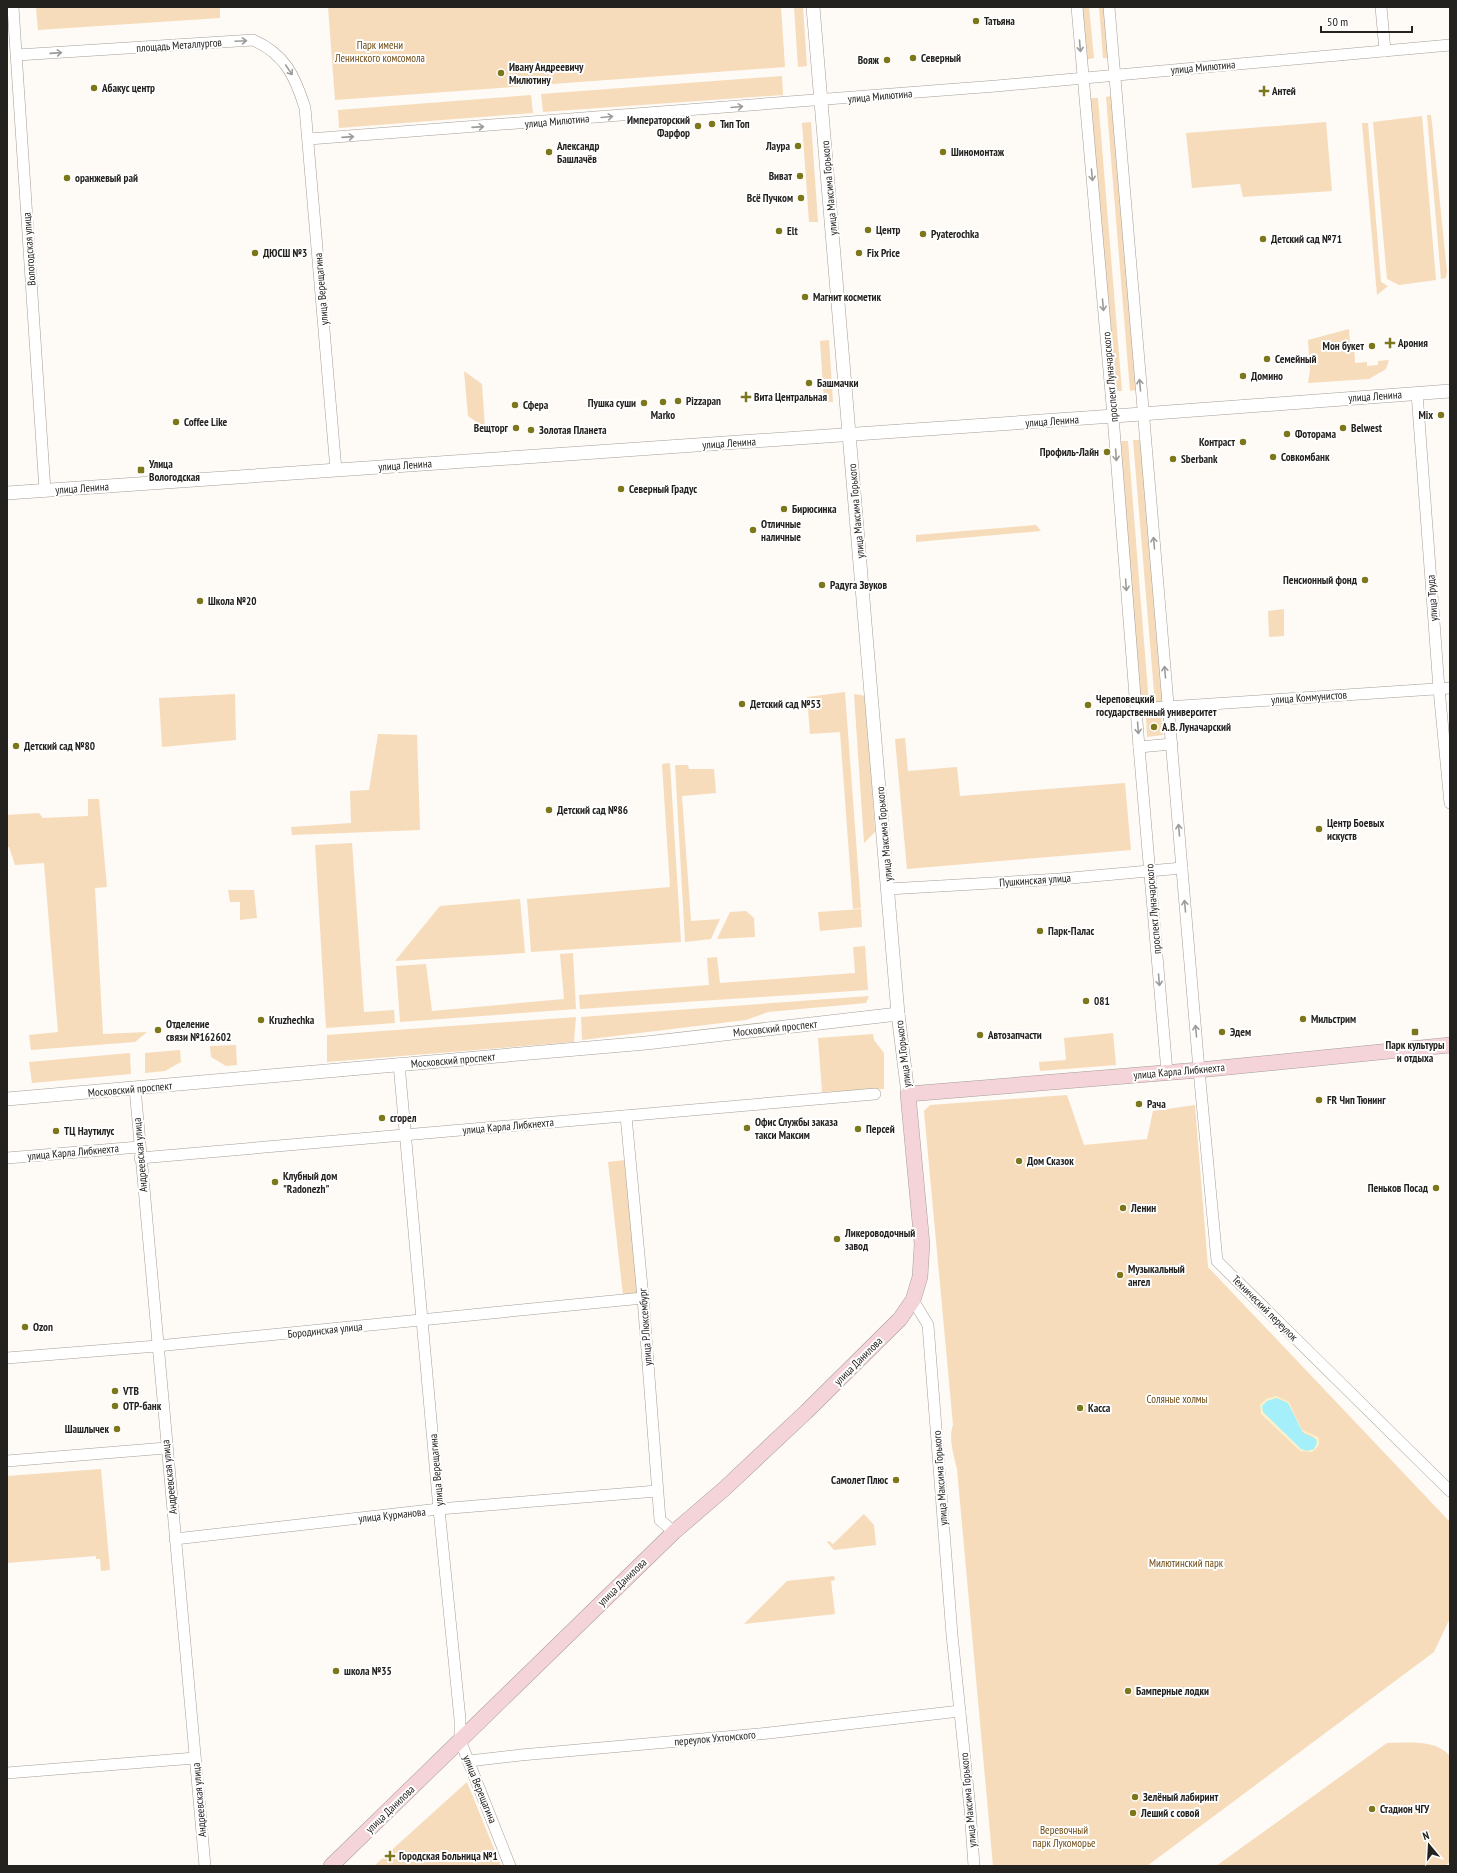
<svg xmlns="http://www.w3.org/2000/svg" width="1457" height="1873" font-family="'PT Sans Narrow',sans-serif">
  <rect width="100%" height="100%" fill="#fefaf6"/>
  <g fill="#f6dcbb">
    <path d="M36,7h184v11l-182,12z"/>
    <path d="M328,7h453l4,60 -450,33z"/>
    <path d="M794,7h9l4,59 -9,1z"/>
    <path d="M1081,7h8l5,51 -9,2z"/>
    <path d="M1099,7h5l5,51h-6z"/>
    <path d="M782,76l1,19 -240,17 -2,-18z"/>
    <path d="M531,95l2,18 -194,15 -1,-18z"/>
    <path d="M1112,96l24,294 -6,1 -24,-294z"/>
    <path d="M1090,98h8l24,293h-7z"/>
    <path d="M1427,115h4l1,8 15,149 -1,6 -5,1z"/>
    <path d="M1422,116l14,164 -37,5 -12,-6 -14,-157z"/>
    <path d="M811,122l7,100h-9l-7,-99z"/>
    <path d="M1326,122l6,69 -89,6 -3,-13 -48,4 -6,-55z"/>
    <path d="M1362,123h6l13,159 7,4 -11,9z"/>
    <path d="M1349,329l1,15h4l1,19 12,-1v4l11,-1v-4l11,-1 -3,9 -17,10 -61,4 2,-13 -2,-30z"/>
    <path d="M829,340l4,62h-9l-4,-61z"/>
    <path d="M464,371l18,13 3,44 -17,-12z"/>
    <path d="M1133,440h8l22,263 -8,1z"/>
    <path d="M1120,441h8l21,263h-9z"/>
    <path d="M1036,525l5,6 -125,11v-7z"/>
    <path d="M1284,609v27l-15,1 -1,-26z"/>
    <path d="M845,692l16,216 -8,1 -13,-177 -30,2 -3,-37z"/>
    <path d="M235,694l1,46 -74,7 -3,-49z"/>
    <path d="M854,694l12,2 9,136 -11,11z"/>
    <path d="M1161,716l2,19 -16,2 -1,-20z"/>
    <path d="M378,734l39,1 3,95 -128,5 -1,-8 60,-4 -1,-32 19,-1z"/>
    <path d="M905,738l3,33 49,-4 3,29 165,-13 6,67 -224,19 -12,-130z"/>
    <path d="M670,763l11,179 -150,10 -4,-53 143,-12 -8,-123z"/>
    <path d="M675,765h13l1,4h25l2,24 -34,3 9,125 29,-2 -9,20 -26,3z"/>
    <path d="M88,799h11l8,88 -12,1 8,146 44,-2 -12,10 -104,8 -2,-15 29,-3 -14,-169 -29,2 -6,-18h-2v-32l32,-2 4,5 45,-2z"/>
    <path d="M352,843l12,169 30,-2 1,13 -69,5 -11,-183z"/>
    <path d="M228,890h26l3,28 -17,2v-18h-10z"/>
    <path d="M520,899l5,54 -130,8 45,-55z"/>
    <path d="M861,909l1,18 -42,4 -2,-19z"/>
    <path d="M746,911l8,7 1,19 -38,2 13,-27z"/>
    <path d="M865,946l3,44 -288,19 -1,-14 130,-10 -2,-27 10,-1 3,26 135,-10 -2,-26z"/>
    <path d="M573,953l3,56 -176,13 -4,-56 30,-2 6,47 132,-12 -4,-45z"/>
    <path d="M869,996l-3,7 -98,9 -22,8 -164,20 -1,-23z"/>
    <path d="M576,1017l-2,25 -247,20v-27z"/>
    <path d="M1113,1033l3,32 -76,6 -1,-9 27,-2 -2,-22z"/>
    <path d="M873,1034l1,6 10,13v36l-62,3 -4,-54z"/>
    <path d="M236,1045l1,20 -11,1 -15,-9 -1,-11z"/>
    <path d="M180,1050l1,12 -16,9 -20,2v-20z"/>
    <path d="M130,1053l1,21 -99,9 -3,-21z"/>
    <path d="M1067,1095l17,50 63,-6 6,-28 42,-6 13,162 242,255v96l-16,34 -287,214h-154l-36,-397c-3,-13 -9,-31 -4,-44l-29,-314 6,-6z"/>
    <path d="M625,1160l13,133 -15,2 -15,-133z"/>
    <path d="M101,1469l9,101 -9,1 -1,-12h-4v-3l-89,7v-87z"/>
    <path d="M864,1514l10,11 2,20 -42,5 -7,-8 2,-1 4,3z"/>
    <path d="M834,1576l1,4 -4,1 4,33 -91,10 43,-43z"/>
    <path d="M1387,1743c21,0 48,-4 63,13v106l-5,4h-229z"/>
    <path d="M467,1782l34,84h-127z"/>
  </g>
  <path fill="#fbf1cc" fill-rule="evenodd" d="M1276,1396l13,6 13,28 16,7c3,7 0,11 -6,15l-12,-1 -39,-37 -1,-9 6,-6zM1274,1398c17,0 21,20 27,33l13,6 -13,12z"/>
  <path fill="#a5effb" d="M1276,1398l12,5 15,30 13,6 1,4 -3,6 -7,2 -6,-2 -38,-37 -1,-6 5,-5z"/>
  <g fill="none" stroke-linecap="round" stroke-linejoin="round">
    <defs>
      <g id="minor">
        <path d="M13,7l32,484"/>
        <path d="M1077,7l36,409 26,331 28,325"/>
        <path d="M1109,7l90,1063 18,191 233,230"/>
        <path d="M1381,7l4,44"/>
        <path d="M17,55l236,-15c32,14 42,36 52,68l31,362"/>
        <path d="M309,139l687,-53 454,-41"/>
        <path d="M1417,393l22,296 11,114"/>
        <path d="M1136,709l314,-21"/>
        <path d="M1139,747l33,-3"/>
        <path d="M888,889l172,-10 122,-11"/>
        <path d="M399,1064l40,445 21,210v21l50,126"/>
        <path d="M135,1088l70,778"/>
        <path d="M626,1116l17,182 17,222 14,12"/>
        <path d="M7,1158l132,-11"/>
        <path d="M140,1158l735,-64"/>
        <path d="M913,1300l15,25 24,310 18,174 4,57"/>
        <path d="M7,1358l150,-12 486,-48"/>
        <path d="M7,1461l159,-13"/>
        <path d="M175,1539l264,-30 218,-18"/>
        <path d="M469,1761l52,-6 248,-22 191,-22"/>
        <path d="M7,1773l188,-15"/>
      </g>
      <g id="tertiary">
        <path d="M813,7l85,1007 10,80"/>
        <path d="M7,493l1121,-78 322,-24"/>
        <path d="M7,1099l639,-56 252,-29"/>
      </g>
      <path id="secondary" d="M331,1866l343,-334 50,-43 82,-77 94,-93 13,-19 7,-23 2,-33 -14,-150 291,-24 251,-25"/>
    </defs>
    <use href="#minor" stroke="#a49e97" stroke-width="12"/>
    <use href="#tertiary" stroke="#a49e97" stroke-width="14"/>
    <use href="#secondary" stroke="#a49e97" stroke-width="16"/>
    <use href="#minor" stroke="#fff" stroke-width="11"/>
    <use href="#tertiary" stroke="#fff" stroke-width="13"/>
    <use href="#secondary" stroke="#f4d4d9" stroke-width="15"/>
  </g>
  <defs><path id="oneway-shaft" d="M-6 0H5M1.5-3L5.5 0L1.5 3" fill="none" stroke-width="1.6" stroke-linecap="round" stroke-linejoin="round"/></defs>
  <g stroke="#9c9c9a">
    <use href="#oneway-shaft" transform="translate(241 41) rotate(-3)"/>
    <use href="#oneway-shaft" transform="translate(1080 46) rotate(85)"/>
    <use href="#oneway-shaft" transform="translate(56 53) rotate(-4)"/>
    <use href="#oneway-shaft" transform="translate(289 70) rotate(56)"/>
    <use href="#oneway-shaft" transform="translate(737 107) rotate(-5)"/>
    <use href="#oneway-shaft" transform="translate(607 117) rotate(-5)"/>
    <use href="#oneway-shaft" transform="translate(478 127) rotate(-4)"/>
    <use href="#oneway-shaft" transform="translate(348 137) rotate(-4)"/>
    <use href="#oneway-shaft" transform="translate(1092 175) rotate(85)"/>
    <use href="#oneway-shaft" transform="translate(1103 305) rotate(85)"/>
    <use href="#oneway-shaft" transform="translate(1140 385) rotate(-95)"/>
    <use href="#oneway-shaft" transform="translate(1116 455) rotate(86)"/>
    <use href="#oneway-shaft" transform="translate(1154 543) rotate(-95)"/>
    <use href="#oneway-shaft" transform="translate(1126 585) rotate(86)"/>
    <use href="#oneway-shaft" transform="translate(1165 672) rotate(-95)"/>
    <use href="#oneway-shaft" transform="translate(1138 728) rotate(86)"/>
    <use href="#oneway-shaft" transform="translate(1179 830) rotate(-95)"/>
    <use href="#oneway-shaft" transform="translate(1185 906) rotate(-95)"/>
    <use href="#oneway-shaft" transform="translate(1159 980) rotate(85)"/>
    <use href="#oneway-shaft" transform="translate(1196 1031) rotate(-95)"/>
  </g>
  <g fill="#7d771c" stroke="#fff" stroke-width="1.5">
    <circle cx="976" cy="21" r="4"/>
    <circle cx="913" cy="58" r="4"/>
    <circle cx="887" cy="60" r="4"/>
    <circle cx="501" cy="73" r="4"/>
    <circle cx="94" cy="88" r="4"/>
    <path d="M1262 85h4v4h4v4h-4v4h-4v-4h-4v-4h4z"/>
    <circle cx="712" cy="124" r="4"/>
    <circle cx="698" cy="126" r="4"/>
    <circle cx="798" cy="146" r="4"/>
    <circle cx="549" cy="152" r="4"/>
    <circle cx="943" cy="152" r="4"/>
    <circle cx="800" cy="176" r="4"/>
    <circle cx="67" cy="178" r="4"/>
    <circle cx="801" cy="198" r="4"/>
    <circle cx="868" cy="230" r="4"/>
    <circle cx="779" cy="231" r="4"/>
    <circle cx="923" cy="234" r="4"/>
    <circle cx="1263" cy="239" r="4"/>
    <circle cx="255" cy="253" r="4"/>
    <circle cx="859" cy="253" r="4"/>
    <circle cx="805" cy="297" r="4"/>
    <path d="M1388 337h4v4h4v4h-4v4h-4v-4h-4v-4h4z"/>
    <circle cx="1372" cy="346" r="4"/>
    <circle cx="1267" cy="359" r="4"/>
    <circle cx="1243" cy="376" r="4"/>
    <circle cx="809" cy="383" r="4"/>
    <path d="M744 391h4v4h4v4h-4v4h-4v-4h-4v-4h4z"/>
    <circle cx="678" cy="401" r="4"/>
    <circle cx="663" cy="402" r="4"/>
    <circle cx="644" cy="403" r="4"/>
    <circle cx="515" cy="405" r="4"/>
    <circle cx="1441" cy="415" r="4"/>
    <circle cx="176" cy="422" r="4"/>
    <circle cx="516" cy="428" r="4"/>
    <circle cx="1343" cy="428" r="4"/>
    <circle cx="531" cy="430" r="4"/>
    <circle cx="1287" cy="434" r="4"/>
    <circle cx="1243" cy="442" r="4"/>
    <circle cx="1107" cy="452" r="4"/>
    <circle cx="1273" cy="457" r="4"/>
    <circle cx="1173" cy="459" r="4"/>
    <rect x="137" y="466" width="8" height="8" rx="2"/>
    <circle cx="621" cy="489" r="4"/>
    <circle cx="784" cy="509" r="4"/>
    <circle cx="753" cy="530" r="4"/>
    <circle cx="1365" cy="580" r="4"/>
    <circle cx="822" cy="585" r="4"/>
    <circle cx="200" cy="601" r="4"/>
    <circle cx="742" cy="704" r="4"/>
    <circle cx="1088" cy="705" r="4"/>
    <circle cx="1154" cy="727" r="4"/>
    <circle cx="16" cy="746" r="4"/>
    <circle cx="549" cy="810" r="4"/>
    <circle cx="1319" cy="829" r="4"/>
    <circle cx="1040" cy="931" r="4"/>
    <circle cx="1086" cy="1001" r="4"/>
    <circle cx="1303" cy="1019" r="4"/>
    <circle cx="261" cy="1020" r="4"/>
    <circle cx="158" cy="1030" r="4"/>
    <circle cx="1222" cy="1032" r="4"/>
    <rect x="1411" y="1028" width="8" height="8" rx="2"/>
    <circle cx="980" cy="1035" r="4"/>
    <circle cx="1319" cy="1100" r="4"/>
    <circle cx="1139" cy="1104" r="4"/>
    <circle cx="382" cy="1118" r="4"/>
    <circle cx="747" cy="1128" r="4"/>
    <circle cx="858" cy="1129" r="4"/>
    <circle cx="56" cy="1131" r="4"/>
    <circle cx="1019" cy="1161" r="4"/>
    <circle cx="275" cy="1182" r="4"/>
    <circle cx="1436" cy="1188" r="4"/>
    <circle cx="1123" cy="1208" r="4"/>
    <circle cx="837" cy="1239" r="4"/>
    <circle cx="1120" cy="1275" r="4"/>
    <circle cx="25" cy="1327" r="4"/>
    <circle cx="115" cy="1391" r="4"/>
    <circle cx="115" cy="1406" r="4"/>
    <circle cx="1080" cy="1408" r="4"/>
    <circle cx="117" cy="1429" r="4"/>
    <circle cx="896" cy="1480" r="4"/>
    <circle cx="336" cy="1671" r="4"/>
    <circle cx="1128" cy="1691" r="4"/>
    <circle cx="1135" cy="1797" r="4"/>
    <circle cx="1372" cy="1809" r="4"/>
    <circle cx="1133" cy="1813" r="4"/>
    <path d="M388 1850h4v4h4v4h-4v4h-4v-4h-4v-4h4z"/>
  </g>
  <g text-anchor="middle" dominant-baseline="central" stroke-width="4" stroke-linejoin="round" paint-order="stroke">
    <g font-size="11" font-weight="bold" fill="#24221f" stroke="#fff" text-anchor="start">
      <text x="984" y="21">Татьяна</text>
      <text x="921" y="58">Северный</text>
      <text x="879" y="60" text-anchor="end">Вояж</text>
      <text x="509" y="67">Ивану Андреевичу<tspan x="509" dy="13">Милютину</tspan></text>
      <text x="102" y="88">Абакус центр</text>
      <text x="1272" y="91">Антей</text>
      <text x="690" y="120" text-anchor="end">Императорский<tspan x="690" dy="13">Фарфор</tspan></text>
      <text x="720" y="124">Тип Топ</text>
      <text x="557" y="146">Александр<tspan x="557" dy="13">Башлачёв</tspan></text>
      <text x="790" y="146" text-anchor="end">Лаура</text>
      <text x="951" y="152">Шиномонтаж</text>
      <text x="792" y="176" text-anchor="end">Виват</text>
      <text x="75" y="178">оранжевый рай</text>
      <text x="793" y="198" text-anchor="end">Всё Пучком</text>
      <text x="876" y="230">Центр</text>
      <text x="787" y="231">Elt</text>
      <text x="931" y="234">Pyaterochka</text>
      <text x="1271" y="239">Детский сад №71</text>
      <text x="263" y="253">ДЮСШ №3</text>
      <text x="867" y="253">Fix Price</text>
      <text x="813" y="297">Магнит косметик</text>
      <text x="1398" y="343">Арония</text>
      <text x="1364" y="346" text-anchor="end">Мон букет</text>
      <text x="1275" y="359">Семейный</text>
      <text x="1251" y="376">Домино</text>
      <text x="817" y="383">Башмачки</text>
      <text x="754" y="397">Вита Центральная</text>
      <text x="686" y="401">Pizzapan</text>
      <text x="636" y="403" text-anchor="end">Пушка суши</text>
      <text x="523" y="405">Сфера</text>
      <text x="663" y="415" text-anchor="middle">Marko</text>
      <text x="1433" y="415" text-anchor="end">Mix</text>
      <text x="184" y="422">Coffee Like</text>
      <text x="508" y="428" text-anchor="end">Вещторг</text>
      <text x="1351" y="428">Belwest</text>
      <text x="539" y="430">Золотая Планета</text>
      <text x="1295" y="434">Фоторама</text>
      <text x="1235" y="442" text-anchor="end">Контраст</text>
      <text x="1099" y="452" text-anchor="end">Профиль-Лайн</text>
      <text x="1281" y="457">Совкомбанк</text>
      <text x="1181" y="459">Sberbank</text>
      <text x="149" y="464">Улица<tspan x="149" dy="13">Вологодская</tspan></text>
      <text x="629" y="489">Северный Градус</text>
      <text x="792" y="509">Бирюсинка</text>
      <text x="761" y="524">Отличные<tspan x="761" dy="13">наличные</tspan></text>
      <text x="1357" y="580" text-anchor="end">Пенсионный фонд</text>
      <text x="830" y="585">Радуга Звуков</text>
      <text x="208" y="601">Школа №20</text>
      <text x="1096" y="699">Череповецкий<tspan x="1096" dy="13">государственный университет</tspan></text>
      <text x="750" y="704">Детский сад №53</text>
      <text x="1162" y="727">А.В. Луначарский</text>
      <text x="24" y="746">Детский сад №80</text>
      <text x="557" y="810">Детский сад №86</text>
      <text x="1327" y="823">Центр Боевых<tspan x="1327" dy="13">искуств</tspan></text>
      <text x="1048" y="931">Парк-Палас</text>
      <text x="1094" y="1001">081</text>
      <text x="1311" y="1019">Мильстрим</text>
      <text x="269" y="1020">Kruzhechka</text>
      <text x="166" y="1024">Отделение<tspan x="166" dy="13">связи №162602</tspan></text>
      <text x="1230" y="1032">Эдем</text>
      <text x="988" y="1035">Автозапчасти</text>
      <text x="1415" y="1045" text-anchor="middle">Парк культуры<tspan x="1415" dy="13">и отдыха</tspan></text>
      <text x="1327" y="1100">FR Чип Тюнинг</text>
      <text x="1147" y="1104">Рача</text>
      <text x="390" y="1118">сгорел</text>
      <text x="755" y="1122">Офис Службы заказа<tspan x="755" dy="13">такси Максим</tspan></text>
      <text x="866" y="1129">Персей</text>
      <text x="64" y="1131">ТЦ Наутилус</text>
      <text x="1027" y="1161">Дом Сказок</text>
      <text x="283" y="1176">Клубный дом<tspan x="283" dy="13">"Radonezh"</tspan></text>
      <text x="1428" y="1188" text-anchor="end">Пеньков Посад</text>
      <text x="1131" y="1208">Ленин</text>
      <text x="845" y="1233">Ликероводочный<tspan x="845" dy="13">завод</tspan></text>
      <text x="1128" y="1269">Музыкальный<tspan x="1128" dy="13">ангел</tspan></text>
      <text x="33" y="1327">Ozon</text>
      <text x="123" y="1391">VTB</text>
      <text x="123" y="1406">OTP-банк</text>
      <text x="1088" y="1408">Касса</text>
      <text x="109" y="1429" text-anchor="end">Шашлычек</text>
      <text x="888" y="1480" text-anchor="end">Самолет Плюс</text>
      <text x="344" y="1671">школа №35</text>
      <text x="1136" y="1691">Бамперные лодки</text>
      <text x="1143" y="1797">Зелёный лабиринт</text>
      <text x="1380" y="1809">Стадион ЧГУ</text>
      <text x="1141" y="1813">Леший с совой</text>
      <text x="399" y="1856">Городская Больница №1</text>
    </g>
    <g font-size="11" fill="#24221f" stroke="#fff">
      <text transform="translate(179 45) rotate(-4)">площадь Металлургов</text>
      <text transform="translate(1203 67) rotate(-5)">улица Милютина</text>
      <text transform="translate(880 96) rotate(-5)">улица Милютина</text>
      <text transform="translate(557 121) rotate(-5)">улица Милютина</text>
      <text transform="translate(829 188) rotate(-95)">улица Максима Горького</text>
      <text transform="translate(29 249) rotate(-94)">Вологодская улица</text>
      <text transform="translate(321 289) rotate(-95)">улица Верещагина</text>
      <text transform="translate(1110 377) rotate(-95)">проспект Луначарского</text>
      <text transform="translate(1375 396) rotate(-4)">улица Ленина</text>
      <text transform="translate(1052 421) rotate(-4)">улица Ленина</text>
      <text transform="translate(729 443) rotate(-4)">улица Ленина</text>
      <text transform="translate(405 465) rotate(-4)">улица Ленина</text>
      <text transform="translate(82 488) rotate(-4)">улица Ленина</text>
      <text transform="translate(856 511) rotate(-95)">улица Максима Горького</text>
      <text transform="translate(1432 598) rotate(-94)">улица Труда</text>
      <text transform="translate(1309 697) rotate(-4)">улица Коммунистов</text>
      <text transform="translate(884 834) rotate(-95)">улица Максима Горького</text>
      <text transform="translate(1035 880) rotate(-4)">Пушкинская улица</text>
      <text transform="translate(1153 909) rotate(-95)">проспект Луначарского</text>
      <text transform="translate(775 1028) rotate(-6)">Московский проспект</text>
      <text transform="translate(903 1054) rotate(-97)">улица М.Горького</text>
      <text transform="translate(453 1060) rotate(-5)">Московский проспект</text>
      <text transform="translate(1179 1071) rotate(-5)">улица Карла Либкнехта</text>
      <text transform="translate(130 1089) rotate(-5)">Московский проспект</text>
      <text transform="translate(508 1126) rotate(-5)">улица Карла Либкнехта</text>
      <text transform="translate(73 1152) rotate(-5)">улица Карла Либкнехта</text>
      <text transform="translate(140 1155) rotate(-95)">Андреевская улица</text>
      <text transform="translate(1265 1308) rotate(45)">Технический переулок</text>
      <text transform="translate(645 1327) rotate(-94)">улица Р.Люксембург</text>
      <text transform="translate(325 1330) rotate(-6)">Бородинская улица</text>
      <text transform="translate(858 1361) rotate(-45)">улица Данилова</text>
      <text transform="translate(436 1470) rotate(-95)">улица Верещагина</text>
      <text transform="translate(169 1477) rotate(-96)">Андреевская улица</text>
      <text transform="translate(940 1478) rotate(-94)">улица Максима Горького</text>
      <text transform="translate(392 1515) rotate(-6)">улица Курманова</text>
      <text transform="translate(622 1582) rotate(-44)">улица Данилова</text>
      <text transform="translate(715 1738) rotate(-5)">переулок Ухтомского</text>
      <text transform="translate(480 1789) rotate(68)">улица Верещагина</text>
      <text transform="translate(199 1800) rotate(-95)">Андреевская улица</text>
      <text transform="translate(968 1800) rotate(-95)">улица Максима Горького</text>
      <text transform="translate(390 1809) rotate(-44)">улица Данилова</text>
    </g>
    <g font-size="11" fill="#6e4a13" stroke="#fff">
      <text x="380" y="45">Парк имени<tspan x="380" dy="13">Ленинского комсомола</tspan></text>
      <text x="1177" y="1399">Соляные холмы</text>
      <text x="1186" y="1563">Милютинский парк</text>
      <text x="1064" y="1830">Веревочный<tspan x="1064" dy="13">парк Лукоморье</tspan></text>
    </g>
  </g>
  <rect width="1457" height="1873" fill="none" stroke="#24221f" stroke-width="16"/>
  <g transform="translate(1429 1845) rotate(342)" stroke="#ffffff" stroke-width="3" paint-order="stroke">
  <path d="M0-3L7 15L0 10L-7 15Z" fill="#24221f"/>
  <text y="-6" font-size="11" font-weight="bold" text-anchor="middle" fill="#24221f">N</text>
  </g>
  <path d="M1321 26v6h91v-6" fill="none" stroke="#24221f" stroke-width="2"/>
  <text x="1327" y="26" font-size="12" fill="#24221f" stroke="#ffffff" stroke-width="3" paint-order="stroke">50 m</text>
</svg>
